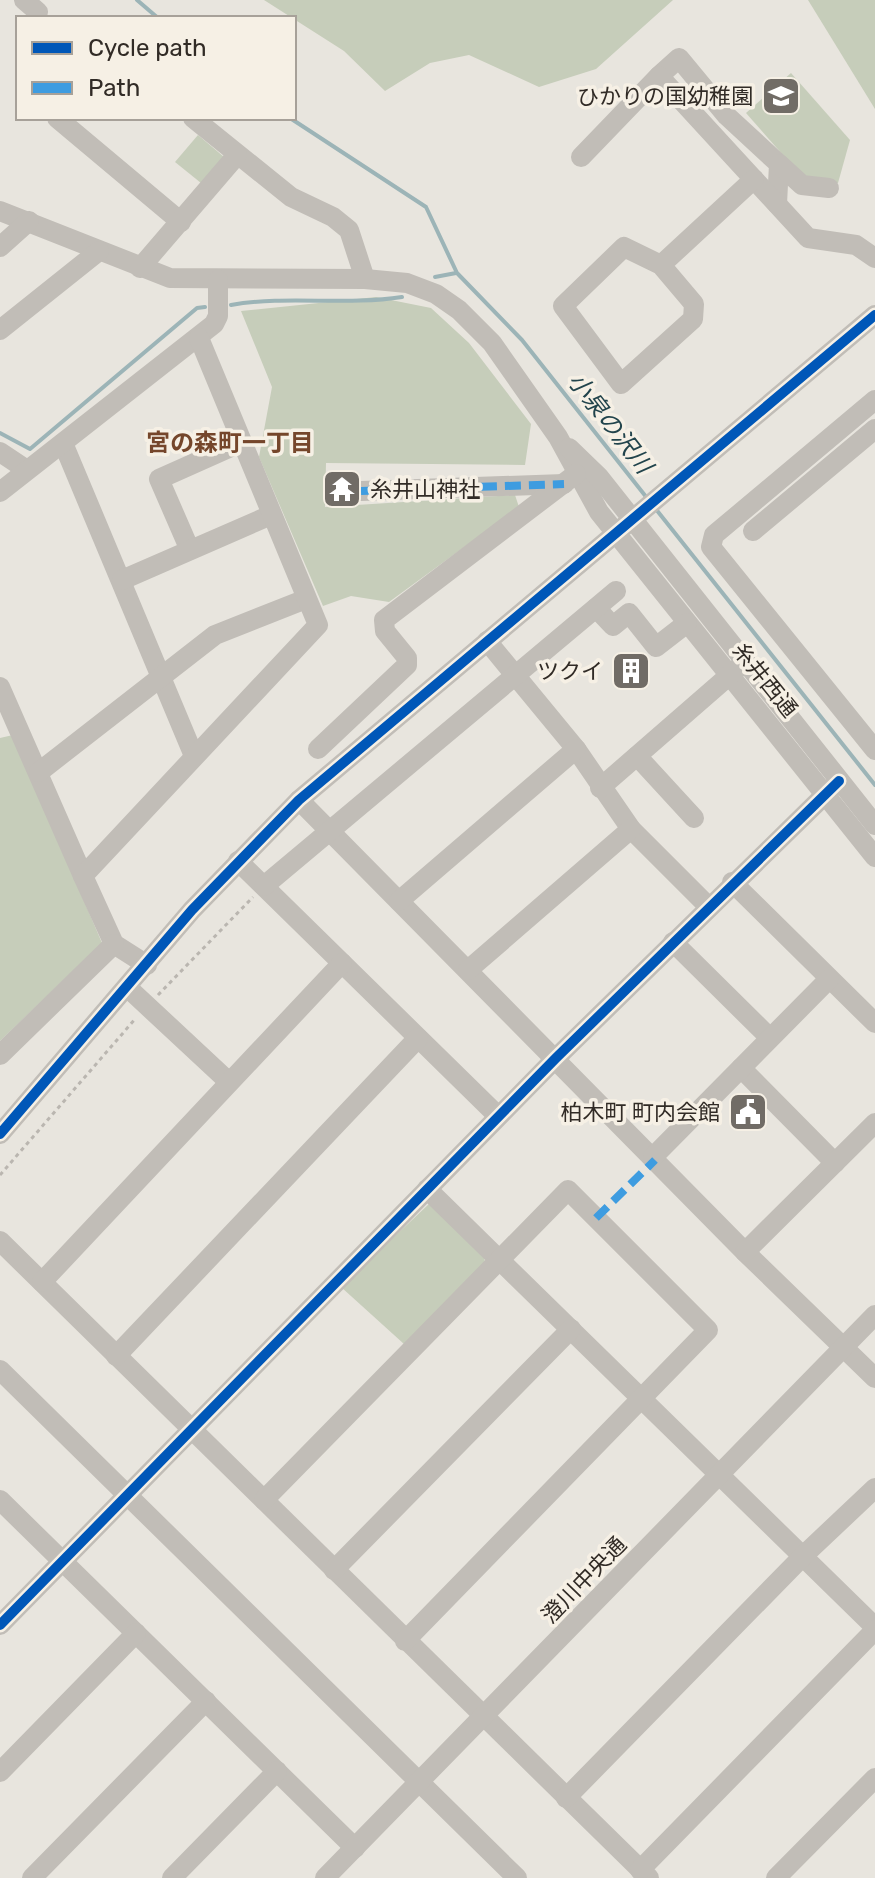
<svg xmlns="http://www.w3.org/2000/svg" width="875" height="1878" font-family="Rubik,'Noto Sans JP',sans-serif">
  <rect width="100%" height="100%" fill="#e8e5de"/>
  <g fill="#c6cdba">
    <path d="M264,0h409l-77,69 -57,18 -70,-32 -39,8 -45,28 -41,-40z"/>
    <path d="M808,0h67v109z"/>
    <path d="M791,73l59,67 -12,43 -33,-3 -59,-67z"/>
    <path d="M198,135l26,22 -23,26 -26,-21z"/>
    <path d="M376,297l55,11 38,35 62,81 -6,41 -199,-2 -1,44 190,-12 4,12 -130,95 -38,-6 -28,10 -64,-149 13,-70 -31,-76z"/>
    <path d="M13,735l89,208 -102,98v-303z"/>
    <path d="M430,1203l54,52 1,8 -81,81 -63,-57z"/>
  </g>
  <g fill="none" stroke-linecap="round" stroke-linejoin="round">
    <g stroke="#9cb4b7" stroke-width="4">
      <path d="M137,0l21,18"/>
      <path d="M290,118l136,89 31,66 65,67 125,158"/>
      <path d="M435,277l21,-4"/>
      <path d="M231,305c57,-10 114,1 171,-8"/>
      <path d="M0,433l30,16 167,-141 8,-1"/>
      <path d="M655,508l220,277"/>
    </g>
    <g stroke="#bab6b0" stroke-width="3" stroke-dasharray="4 4" stroke-linecap="butt">
      <path d="M158,995l95,-98"/>
      <path d="M0,1175l136,-157"/>
    </g>
    <g stroke="#c1bdb7" stroke-width="20">
      <path d="M24,0l14,12"/>
      <path d="M659,76l20,-18 48,58 52,48 -2,40"/>
      <path d="M57,118l124,104"/>
      <path d="M193,118l98,79 42,20 16,13 16,49"/>
      <path d="M581,157l78,-81 149,162 48,7 19,13"/>
      <path d="M779,164l23,21 27,3"/>
      <path d="M0,211l170,67 195,1 42,4 29,11 23,16 33,33 66,94 41,75 276,345"/>
      <path d="M0,247l29,-26"/>
      <path d="M661,265l-37,-18 -61,59 58,78 72,-65 1,-15 -33,-39 93,-86"/>
      <path d="M140,268l97,-113"/>
      <path d="M0,330l99,-79"/>
      <path d="M875,400l-161,135 -3,12 164,203"/>
      <path d="M63,443l131,313"/>
      <path d="M569,448l30,29 276,348"/>
      <path d="M0,452l27,18"/>
      <path d="M361,491l203,-7"/>
      <path d="M0,492l214,-168 4,-8v-36"/>
      <path d="M753,531l122,-102"/>
      <path d="M189,548l-30,-69 83,-37"/>
      <path d="M122,580l149,-65"/>
      <path d="M596,608l17,18 16,-13 27,34 31,-24"/>
      <path d="M487,641l89,108 55,80 77,77"/>
      <path d="M0,687l83,189"/>
      <path d="M318,749l89,-84v-7l-22,-27 -1,-11 192,-146"/>
      <path d="M637,756l57,62"/>
      <path d="M39,772l176,-137 91,-36"/>
      <path d="M600,788l139,-121"/>
      <path d="M299,800l446,452 130,126"/>
      <path d="M238,861l260,255"/>
      <path d="M732,882l143,141"/>
      <path d="M264,886l352,-295"/>
      <path d="M399,901l177,-152"/>
      <path d="M673,942l97,96"/>
      <path d="M147,965l-33,-21 -31,-68 235,-251 -119,-287"/>
      <path d="M468,970l163,-141"/>
      <path d="M127,987l102,95"/>
      <path d="M0,1055l114,-111"/>
      <path d="M741,1068l94,95"/>
      <path d="M0,1134l192,-224 107,-110 576,-485"/>
      <path d="M653,1157l176,-178"/>
      <path d="M427,1189l448,438"/>
      <path d="M0,1241l649,637"/>
      <path d="M745,1252l130,-129"/>
      <path d="M42,1282l300,-319"/>
      <path d="M116,1356l302,-318"/>
      <path d="M0,1370l517,508"/>
      <path d="M0,1500l355,348"/>
      <path d="M264,1500l304,-310 140,140 -303,311"/>
      <path d="M334,1570l237,-241"/>
      <path d="M0,1625l556,-567 283,-277"/>
      <path d="M0,1772l136,-139"/>
      <path d="M566,1798l237,-242 72,-68"/>
      <path d="M640,1870l235,-240"/>
      <path d="M32,1878l174,-177"/>
      <path d="M172,1878l105,-107"/>
      <path d="M325,1878l550,-563"/>
      <path d="M776,1878l99,-100"/>
    </g>
    <g stroke="#3e9ce0" stroke-width="8" stroke-dasharray="16 8" stroke-linecap="butt">
      <path d="M361,491l203,-7"/>
      <path d="M596,1218l59,-58"/>
    </g>
    <defs>
      <g id="cycleway">
        <path d="M0,1134l192,-224 107,-110 576,-485"/>
        <path d="M0,1625l556,-567 283,-277"/>
      </g>
    </defs>
    <use href="#cycleway" stroke="#f6f0e5" stroke-width="15"/>
    <use href="#cycleway" stroke="#0057b8" stroke-width="10"/>
  </g>
  <defs>
    <symbol id="school-square" viewBox="-11 -11 22 22"><rect x="-9" y="-9" width="18" height="18" rx="4" fill="#716c66" stroke="#f6f0e5"/><path d="M0-5L7-2L0 1L-7-2ZM-4 1L0 2.5L4 1V4Q0 6-4 4Z" fill="#fff"/></symbol>
    <symbol id="temple-square" viewBox="-11 -11 22 22"><rect x="-9" y="-9" width="18" height="18" rx="4" fill="#716c66" stroke="#f6f0e5"/><path d="M0-6L5-2H3V0L6.5 2.5H4V6H1.5V3h-3V6H-4V2.5H-6.5L-3 0V-2H-5Z" fill="#fff"/></symbol>
    <symbol id="building-square" viewBox="-11 -11 22 22"><rect x="-9" y="-9" width="18" height="18" rx="4" fill="#716c66" stroke="#f6f0e5"/><path d="M-4-6H4V6H1V3H-1V6H-4ZM-2.5-4.3h1.7v1.8h-1.7ZM.8-4.3h1.7v1.8H.8ZM-2.5-1h1.7V.8h-1.7ZM.8-1h1.7V.8H.8Z" fill="#fff"/></symbol>
    <symbol id="civic-square" viewBox="-11 -11 22 22"><rect x="-9" y="-9" width="18" height="18" rx="4" fill="#716c66" stroke="#f6f0e5"/><path d="M-.6-6.5H3V-4.5H.6V-3L4-1V1h2V6H-6V1h2V-1L-.6-3ZM-1.2 2.5V6h2.4V2.5Z" fill="#fff"/></symbol>
  </defs>
  <g fill-rule="evenodd">
    <use href="#school-square" x="759" y="74" width="44" height="44"/>
    <use href="#temple-square" x="320" y="467" width="44" height="44"/>
    <use href="#building-square" x="609" y="649" width="44" height="44"/>
    <use href="#civic-square" x="726" y="1090" width="44" height="44"/>
  </g>
  <g text-anchor="middle" dominant-baseline="central" stroke-width="7" stroke-linejoin="round" paint-order="stroke">
    <g font-size="22" fill="#312b26" stroke="#f6f0e5" text-anchor="end">
      <text x="753" y="96">ひかりの国幼稚園</text>
      <text x="370" y="489" text-anchor="start">糸井山神社</text>
      <text x="603" y="671">ツクイ</text>
      <text x="720" y="1112">柏木町 町内会館</text>
    </g>
    <g font-size="22" fill="#312b26" stroke="#f6f0e5">
      <text transform="translate(765 680) rotate(51)">糸井西通</text>
      <text transform="translate(584 1580) rotate(-46)">澄川中央通</text>
    </g>
    <g font-size="24" font-style="italic" fill="#22444c" stroke="#f6f0e5">
      <text transform="translate(610 423) rotate(52)">小泉の沢川</text>
    </g>
    <g font-size="24" font-weight="bold" fill="#75462b" stroke="#f6f0e5">
      <text x="230" y="443">宮の森町一丁目</text>
    </g>
  </g>
  <rect x="16" y="16" width="280" height="104" fill="#f6f0e5" stroke="#a7a199" stroke-width="2"/>
  <rect x="32" y="42" width="40" height="12" fill="#0057b8" stroke="#a7a199" stroke-width="2"/>
  <text x="88" y="56" font-size="24" fill="#312b26">Cycle path</text>
  <rect x="32" y="82" width="40" height="12" fill="#3e9ce0" stroke="#a7a199" stroke-width="2"/>
  <text x="88" y="96" font-size="24" fill="#312b26">Path</text>
</svg>
